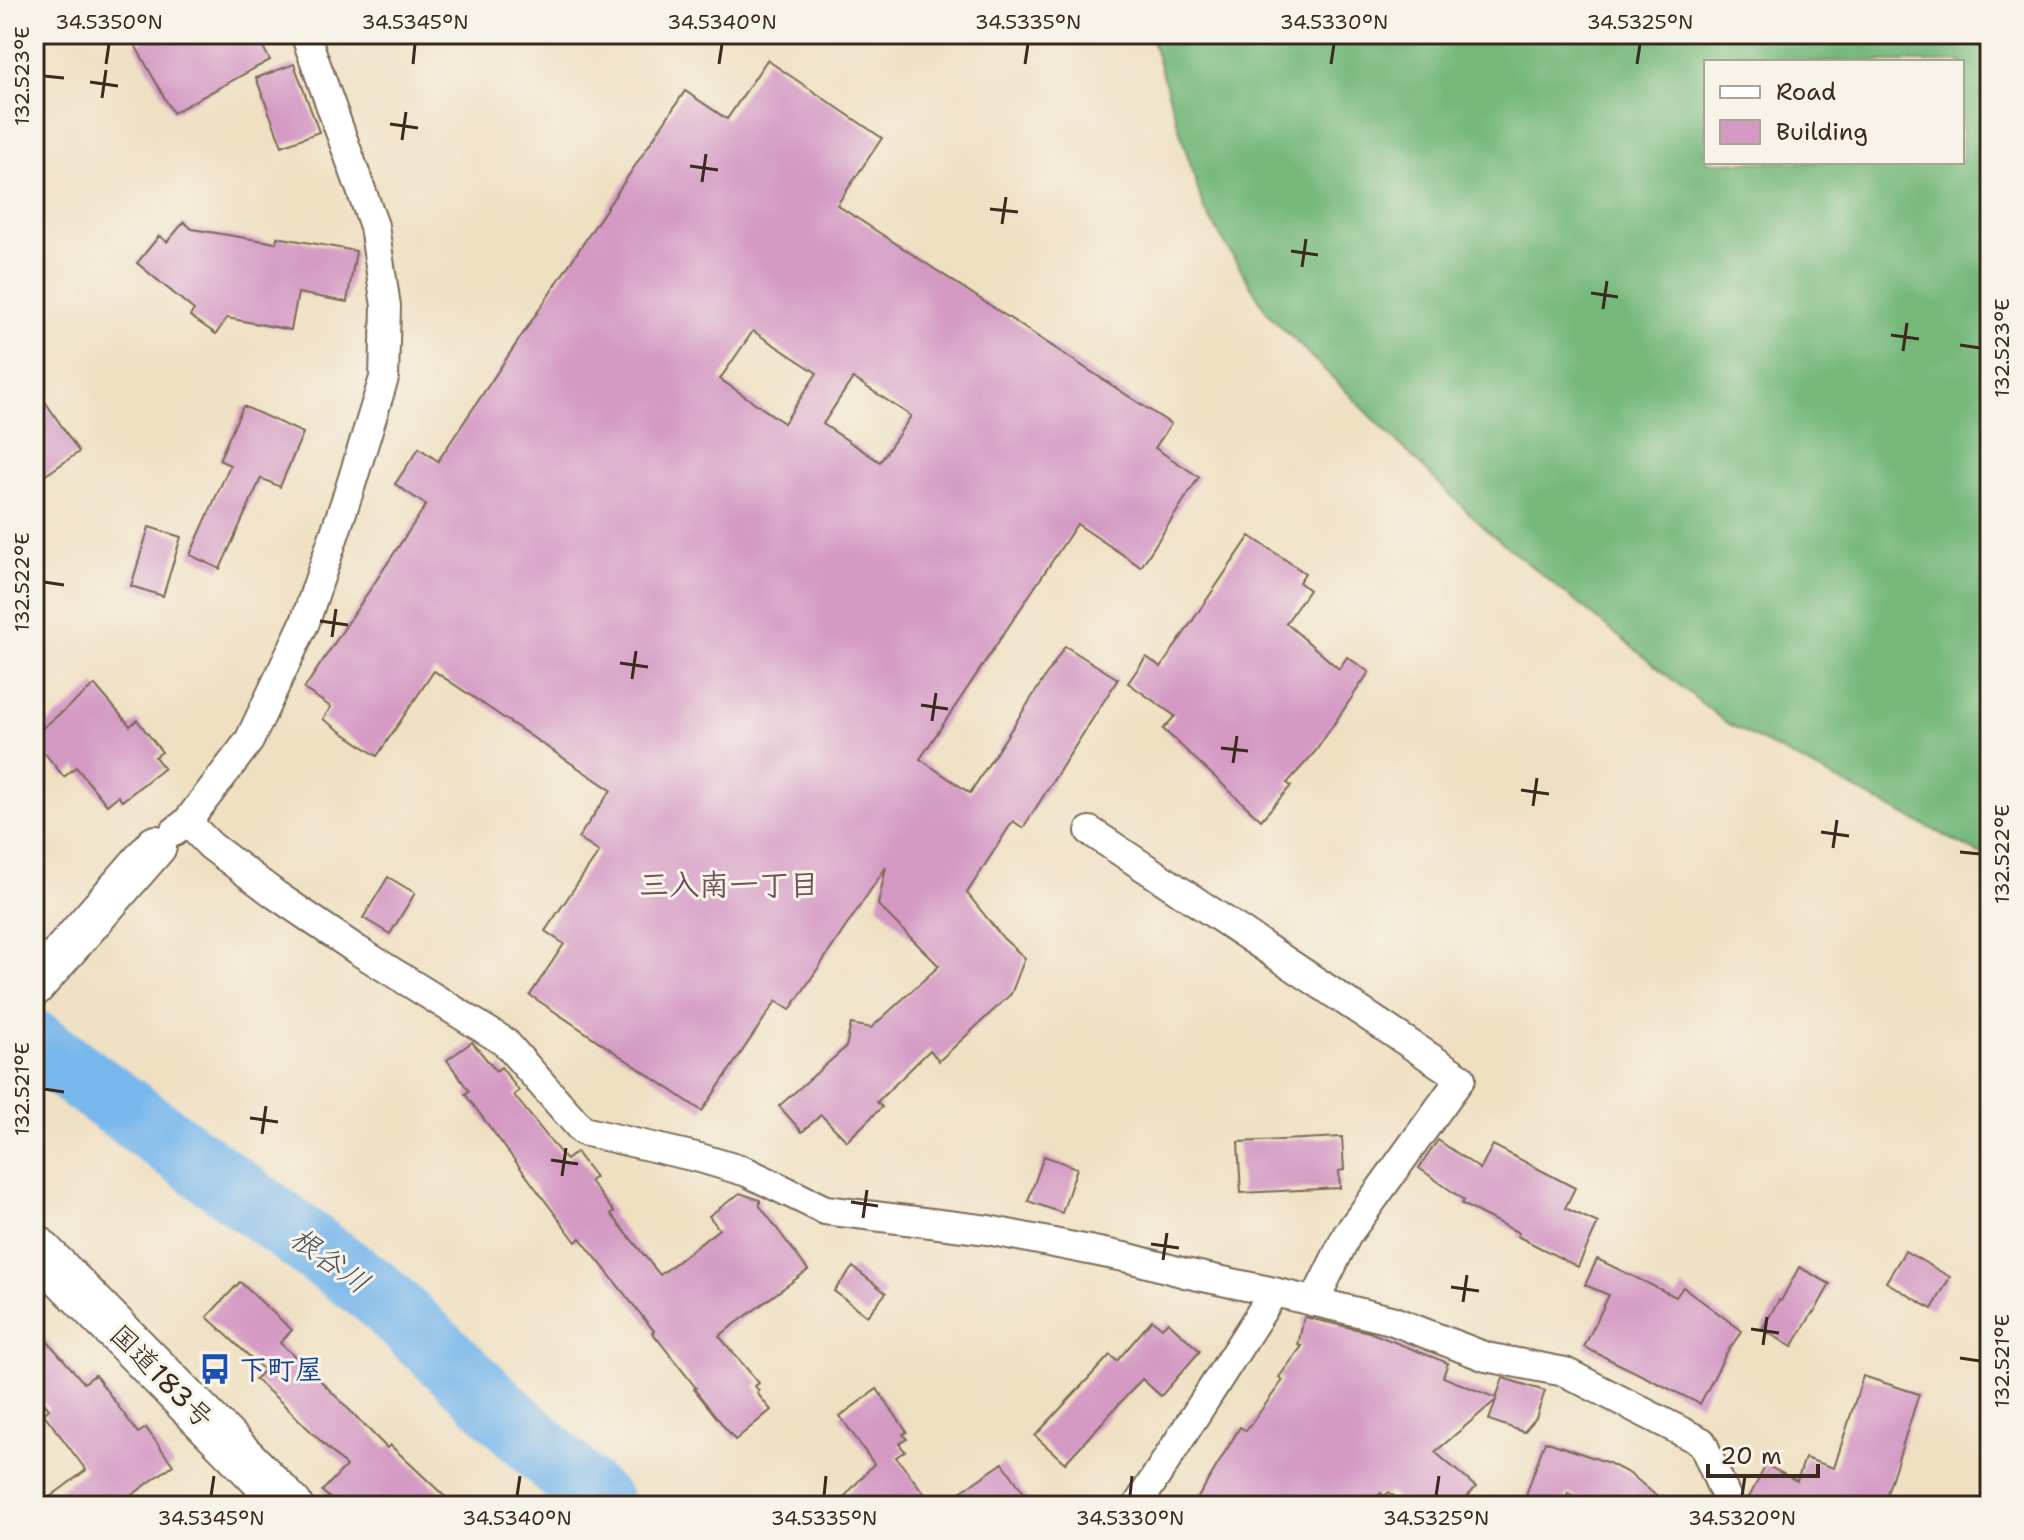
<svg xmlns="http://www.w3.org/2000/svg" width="2024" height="1540" font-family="'Shantell Sans','Klee One',sans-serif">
  <rect width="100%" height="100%" fill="#f7f3e8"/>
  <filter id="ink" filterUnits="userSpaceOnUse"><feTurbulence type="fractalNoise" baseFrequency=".0125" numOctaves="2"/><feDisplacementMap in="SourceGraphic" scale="16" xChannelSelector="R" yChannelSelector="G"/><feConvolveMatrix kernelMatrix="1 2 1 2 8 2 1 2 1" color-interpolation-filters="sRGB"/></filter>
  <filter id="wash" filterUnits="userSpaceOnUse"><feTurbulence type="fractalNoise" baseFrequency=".006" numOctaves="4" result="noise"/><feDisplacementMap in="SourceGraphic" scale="32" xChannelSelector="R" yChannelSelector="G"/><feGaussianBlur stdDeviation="1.8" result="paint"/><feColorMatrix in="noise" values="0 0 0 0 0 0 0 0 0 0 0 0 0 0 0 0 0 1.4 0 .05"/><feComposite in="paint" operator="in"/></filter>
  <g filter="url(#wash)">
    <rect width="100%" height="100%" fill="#efe0c2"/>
    <path fill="#75b87a" stroke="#58714c" stroke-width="2" fill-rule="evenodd" d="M1150,34h840v825l-265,-137 -241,-194 -216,-214 -64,-105zM1706,62h256v100h-256z"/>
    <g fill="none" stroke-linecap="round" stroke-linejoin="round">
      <path stroke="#78b7eb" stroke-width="66" d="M34,1043l342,250 226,213"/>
    </g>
    <g id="blocks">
      <g fill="#d49ac4" fill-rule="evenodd">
        <path d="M155,34h101l14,26 -97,53 -38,-68z"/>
        <path d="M767,60l115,78 -45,67 334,219 -16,24 44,29 -58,90 -64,-43 -157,235 50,34 95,-147 53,33 -95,149 -10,-7 -46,72 36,45 22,20 -14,36 -72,67 -9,-11 -53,52 5,5 -35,34 -26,-26 -19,17 -23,-26 67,-59 5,-23 20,4 68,-62 -61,-61 8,-38 -96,143 -14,-9 -74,110 -172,-116 34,-51 -19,-13 54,-79 -21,-14 33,-48 -177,-119 -57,85 -54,-37 8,-12 -27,-18 122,-184 -31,-21 24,-36 19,13 247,-370 42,28zM753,331l64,42 -33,50 -64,-44zM853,378l58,38 -31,46 -57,-38z"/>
        <path d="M294,64l25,68 -37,14 -26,-68z"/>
        <path d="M184,222l8,7 84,14 1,-6 79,14 -9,51 -49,-9 -7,37 -64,-12 -11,16 -26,-18 4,-6 -57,-47 22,-27 8,6z"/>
        <path d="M34,385l45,67 -45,31z"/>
        <path d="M243,406l60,27 -23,54 -19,-9 -41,91 -30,-14 40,-90 -11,-5z"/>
        <path d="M149,527l32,10 -18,59 -32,-10z"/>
        <path d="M1250,536l55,37 -6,9 10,8 -23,33 53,46 8,-12 22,15 -54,80 -28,31 4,3 -30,34 -98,-91 12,-13 -47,-33 18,-26 15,10z"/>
        <path d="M95,685l35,41 7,-6 25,32 -7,5 9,11 -42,33 -4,-5 -11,9 -31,-38 -12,10 -30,-37v-5z"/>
        <path d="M388,877l27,16 -25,41 -27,-16z"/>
        <path d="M472,1042l24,29 5,-4 18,24 -5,4 52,65 10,-8 19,25 -5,4 24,31 -3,2 49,61 59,-46 -10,-13 31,-23 20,7v6l48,64 -89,66 40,47 -4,3 4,5 -2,2 14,17 -36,30 -41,-51 2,-1 -44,-56 2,-1 -74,-93 -4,4 -111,-148 4,-3 -22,-31z"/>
        <path d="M1342,1137l2,33 -5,1 1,17 -99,5 -3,-51z"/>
        <path d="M1438,1140l42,29 13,-24 82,43 -10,20 33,15 -20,44 -61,-31 2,-3 -57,-29 2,-4 -45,-32z"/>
        <path d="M1044,1156l33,12 -15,45 -34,-12z"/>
        <path d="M1905,1251l45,26 -18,32 -46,-27z"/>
        <path d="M1597,1259l79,38 7,-10 59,44 -15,21 -27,52 -116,-57 25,-52 -24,-10z"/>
        <path d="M853,1267l33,26 -19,23 -33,-25z"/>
        <path d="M1799,1267l31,17 -16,29 -1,-1 -21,35 -30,-18 17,-29 2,1z"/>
        <path d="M240,1282l52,48 -12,13 30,27 77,78 3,-3 65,61h-117l-16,-15 24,-25 -64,-63 -27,-24 9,-9 -57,-53z"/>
        <path d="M1304,1317l65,15 79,31 -5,14 53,21 7,-20 42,13 -9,27 -12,14 -35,-12 7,-20 -61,52 41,35 -17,19h-54l-16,-14 -5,5 -3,-4 -13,13h-175l47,-79 6,4 37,-51 -4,-3 23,-31 -4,-1z"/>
        <path d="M1152,1320l10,8 6,-6 32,29 -39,45 -19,-17 -77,84 -30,-27 75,-81 7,6z"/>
        <path d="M34,1326l50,57 11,-8 43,58 8,-5 27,37 -56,41h-79l48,-36 -42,-56 5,-5 -15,-18z"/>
        <path d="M1863,1376l56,18 -36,112h-136l-1,-3 20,-38 31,16 8,-23 29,10z"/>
        <path d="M877,1389l30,43 -4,2 4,5 -8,5 6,7 -9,6 38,49h-98l38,-42 -34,-48z"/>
        <path d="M1545,1441l64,22 23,12 36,31h-75l-25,-13 -4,13h-7l-31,-11z"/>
        <path d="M1003,1463l30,43h-93z"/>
      </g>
    </g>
  </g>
  <g filter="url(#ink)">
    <use href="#blocks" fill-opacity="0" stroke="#7a6a57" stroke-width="2"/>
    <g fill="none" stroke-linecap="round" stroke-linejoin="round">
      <defs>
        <g id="street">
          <path d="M187,822l24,24 65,49 81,55 148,92 78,89 117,27 47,14 78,38 163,20 141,28 56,15 89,19 117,28 95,37 79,15 137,70 28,64"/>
          <path d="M1090,831l371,247 -114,157 -33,67"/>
          <path d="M174,832l13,-10 62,-81 56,-119 44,-131 35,-113 2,-72 -12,-80 -69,-192"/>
          <path d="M1137,1506l137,-214"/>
        </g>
        <path id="secondary" d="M34,986l122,-140"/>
        <path id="highway" d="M34,1246l256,260"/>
      </defs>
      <use href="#street" stroke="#7a6a57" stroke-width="32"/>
      <use href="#secondary" stroke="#7a6a57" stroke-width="44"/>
      <use href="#highway" stroke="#7a6a57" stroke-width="48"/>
      <use href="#street" stroke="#fff" stroke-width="28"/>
      <use href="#secondary" stroke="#fff" stroke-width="40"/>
      <use href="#highway" stroke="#fff" stroke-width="44"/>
    </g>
  </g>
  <path fill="none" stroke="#3b2a1e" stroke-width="3" d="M106,64l3,-20M413,64l2,-20M719,64l3,-20M1025,64l3,-20M1331,64l3,-20M1637,64l3,-20M44,76l20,2M90,82l28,4M102,98l4,-28M390,124l28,4M402,140l4,-28M690,166l28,4M702,182l4,-28M990,209l28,3M1002,224l4,-27M1291,251l27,4M1302,267l4,-28M1591,293l27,4M1603,309l4,-28M1891,335l28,4M1960,345l20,3M1903,351l4,-28M44,582l20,3M320,621l28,4M332,637l4,-28M620,663l28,4M632,679l4,-28M921,705l27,4M932,721l4,-28M1221,748l27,3M1233,763l4,-27M1521,790l28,4M1533,806l4,-28M1821,832l28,4M1833,848l4,-28M1960,852l20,2M44,1089l20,3M250,1118l28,4M262,1134l4,-28M551,1160l27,4M562,1176l4,-28M851,1202l27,4M863,1218l4,-28M1151,1244l28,4M1163,1260l4,-27M1451,1287l28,4M1463,1302l4,-27M1751,1329l28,4M1763,1345l4,-28M1960,1358l20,3M211,1496l3,-20M517,1496l3,-20M824,1496l2,-20M1130,1496l2,-20M1436,1496l3,-20M1742,1496l3,-20"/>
  <defs>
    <symbol id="bus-bare" viewBox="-9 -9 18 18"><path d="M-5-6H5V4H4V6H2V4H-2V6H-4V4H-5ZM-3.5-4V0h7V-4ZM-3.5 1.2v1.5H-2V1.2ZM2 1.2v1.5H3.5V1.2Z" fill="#1a4fb4" stroke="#f7f3e8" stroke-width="2.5" paint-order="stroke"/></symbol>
  </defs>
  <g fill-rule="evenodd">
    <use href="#bus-bare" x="193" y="1347" width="44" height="44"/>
  </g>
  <g text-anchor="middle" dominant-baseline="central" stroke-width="6" stroke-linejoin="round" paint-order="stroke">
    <g font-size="28" font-weight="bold" fill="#164399" stroke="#f7f3e8" text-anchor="start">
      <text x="239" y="1369">下町屋</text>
    </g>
    <g font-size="28" fill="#3b2a1e" stroke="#f7f3e8">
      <text transform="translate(162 1376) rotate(45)">国道183号</text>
    </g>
    <g font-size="30" font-weight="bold" fill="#715158" stroke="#f7f3e8">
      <text x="729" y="884">三入南一丁目</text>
    </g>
    <g font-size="30" font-style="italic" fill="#4d545c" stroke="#f7f3e8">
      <text transform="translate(330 1260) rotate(36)">根谷川</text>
    </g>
  </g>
  <rect width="2024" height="1540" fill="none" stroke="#f7f3e8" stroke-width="88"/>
  <rect x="1704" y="60" width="260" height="104" fill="#f7f3e8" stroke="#aca397" stroke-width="2"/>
  <rect x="1720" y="86" width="40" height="12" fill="#ffffff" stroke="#aca397" stroke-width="2"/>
  <text x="1776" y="100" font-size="24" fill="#3b2a1e">Road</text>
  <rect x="1720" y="120" width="40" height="24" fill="#d49ac4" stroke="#aca397" stroke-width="2"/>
  <text x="1776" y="140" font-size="24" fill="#3b2a1e">Building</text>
  <path d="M1708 1464v12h110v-12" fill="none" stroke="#3b2a1e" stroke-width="4"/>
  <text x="1720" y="1464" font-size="24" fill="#3b2a1e" stroke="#f7f3e8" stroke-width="6" paint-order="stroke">20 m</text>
  <rect x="44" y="44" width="1936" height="1452" fill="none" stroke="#3b2a1e" stroke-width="3"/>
  <g font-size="20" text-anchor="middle" fill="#3b2a1e">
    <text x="109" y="29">34.5350°N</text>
    <text x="415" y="29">34.5345°N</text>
    <text x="722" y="29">34.5340°N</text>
    <text x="1028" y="29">34.5335°N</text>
    <text x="1334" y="29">34.5330°N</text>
    <text x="1640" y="29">34.5325°N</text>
    <text transform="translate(22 76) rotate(-90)" y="7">132.523°E</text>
    <text transform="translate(2002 348) rotate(-90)" y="7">132.523°E</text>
    <text transform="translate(22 582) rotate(-90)" y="7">132.522°E</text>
    <text transform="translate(2002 854) rotate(-90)" y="7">132.522°E</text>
    <text transform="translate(22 1089) rotate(-90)" y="7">132.521°E</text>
    <text transform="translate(2002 1361) rotate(-90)" y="7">132.521°E</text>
    <text x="211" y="1525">34.5345°N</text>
    <text x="517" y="1525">34.5340°N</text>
    <text x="824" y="1525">34.5335°N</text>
    <text x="1130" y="1525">34.5330°N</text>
    <text x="1436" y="1525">34.5325°N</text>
    <text x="1742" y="1525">34.5320°N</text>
  </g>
</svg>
